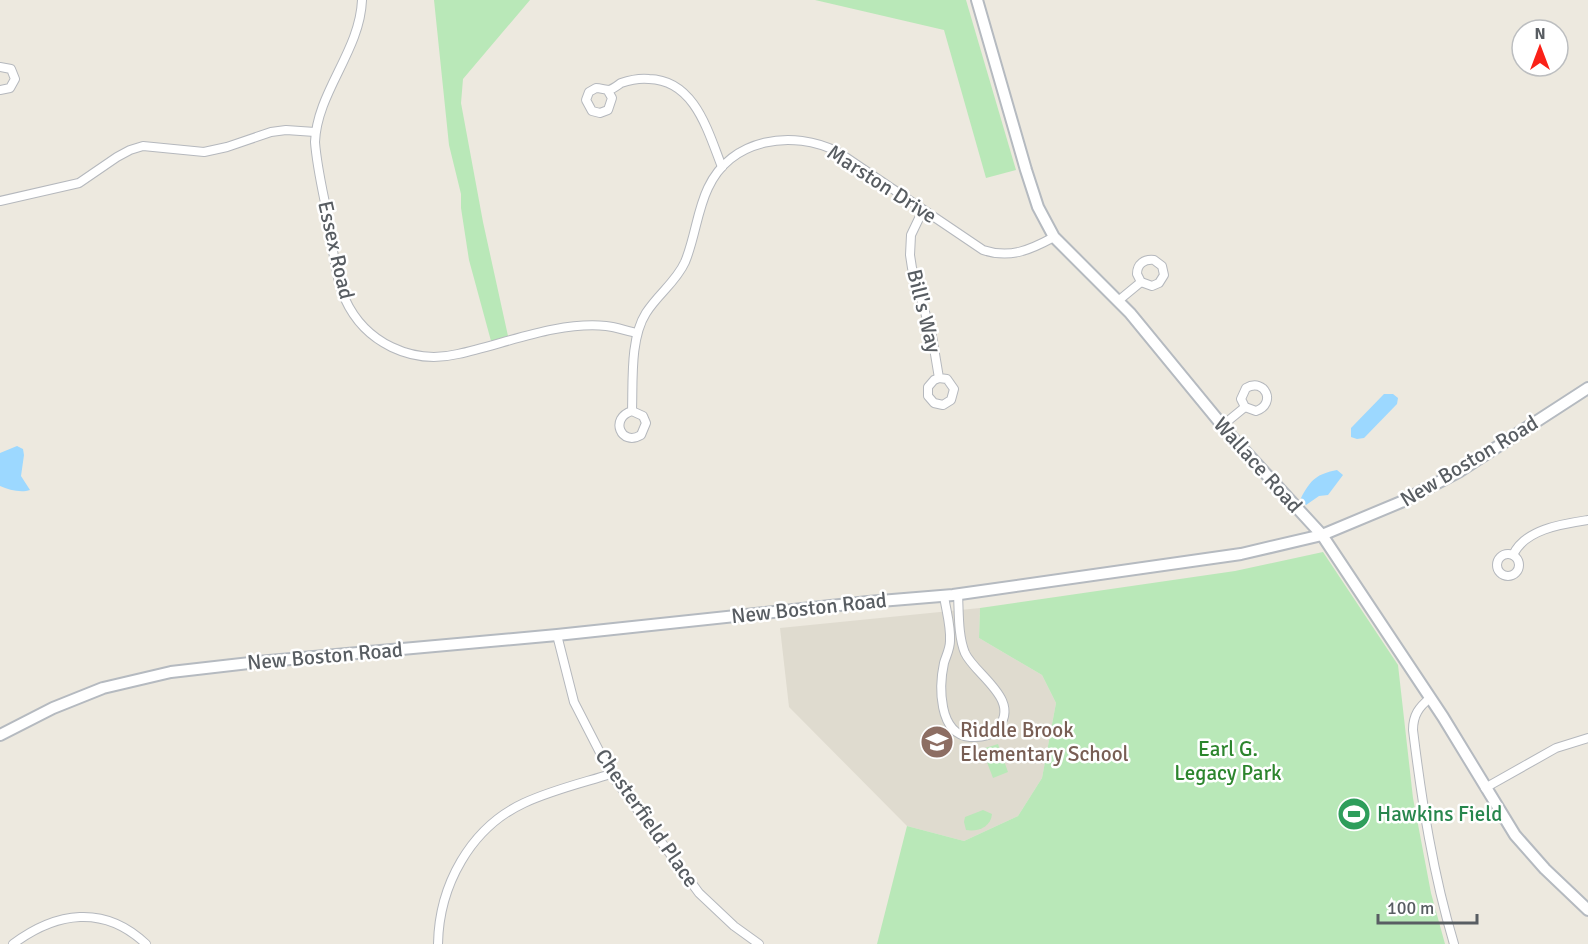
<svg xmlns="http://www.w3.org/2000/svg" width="1588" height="944" font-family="Signika,sans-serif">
  <rect width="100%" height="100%" fill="#ede9df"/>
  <path fill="#dfdbcf" d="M980,608l-1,30 63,37 14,28 -14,75 -24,38 -54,25 -57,-15 -118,-119 -9,-79z"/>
  <g fill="#b9e8b8">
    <path d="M434,0h96l-67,79 -2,24 22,119 25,114 -17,5 -22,-81 -8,-52v-14l-12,-49z"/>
    <path d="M815,0h151l50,170 -30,8 -42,-148z"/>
    <path d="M1323,552l75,113 15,133 18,95 14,51h-568l30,-118 57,15 54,-25 24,-38 14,-75 -14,-28 -63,-37 1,-30 255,-37z"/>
    <path d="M998,744l10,28 -15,6 -11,-29z"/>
    <path d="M983,810l9,4c-1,13 -14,18 -26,16l-2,-8 1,-5z"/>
  </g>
  <g fill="#9cd8ff">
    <path d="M1384,394h9l5,4 -1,6 -33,34 -7,1 -6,-2v-9z"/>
    <path d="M17,446l6,3 1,6 -3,21 9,14c-9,3 -21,0 -30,-4v-33z"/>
    <path d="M1337,470l6,5 -15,20 -9,1 -13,9 -5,-7c10,-19 16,-24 36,-28z"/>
  </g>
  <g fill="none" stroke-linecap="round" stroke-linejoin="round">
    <defs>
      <g id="street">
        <path d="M362,0c-2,51 -45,92 -47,142 2,27 9,54 14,81 4,25 6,53 16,76 20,44 67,66 113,55 46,-10 101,-33 148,-28 10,1 21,5 31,7"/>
        <path d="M0,67l11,2 4,10 -5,9 -10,2"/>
        <path d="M608,91l4,7 -4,12 -8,3 -8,-2 -6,-11 3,-8 7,-4c4,0 10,2 13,2 4,-1 9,-5 12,-7 9,-3 19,-5 28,-4 46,1 59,53 73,88"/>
        <path d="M0,201l79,-18 38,-26 13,-7 13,-4 61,6 23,-5 44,-15 15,-2 29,2"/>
        <path d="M923,210l-12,25 -1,20 2,13 20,68 7,42 -5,2 -6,7v9l6,7 9,2 8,-5 3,-11 -7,-10 -8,-1"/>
        <path d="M1118,301l23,-19 -4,-8c0,-10 7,-15 17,-14l8,6 2,9 -5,8 -7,3 -11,-4"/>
        <path d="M632,411l11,5 3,7 -5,12c-20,12 -32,-17 -9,-24 1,-30 -2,-73 14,-98 12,-19 30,-31 39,-51 10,-24 12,-51 23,-74 23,-50 85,-59 130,-36l145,98c27,9 47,0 71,-13"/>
        <path d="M1223,425l22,-18 11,4c21,-7 9,-34 -10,-23l-5,11 4,8"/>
        <circle cx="1508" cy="565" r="11"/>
        <path d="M1513,555c12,-26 49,-31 75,-35"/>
        <path d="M944,596c2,14 7,30 6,45 0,8 -4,15 -6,22 -5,23 -6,71 26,74 8,0 20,0 26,-7 28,-29 -21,-55 -31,-77 -7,-17 -6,-40 -7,-59"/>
        <path d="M557,635l17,67 37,72 88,119 35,33 25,18"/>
        <path d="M1430,698c-11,9 -17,17 -17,32 9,73 20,144 41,214"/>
        <path d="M1485,788l71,-40 32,-10"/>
        <path d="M13,944c43,-32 91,-40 133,0"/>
        <path d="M438,944c1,-58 32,-116 86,-141 28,-13 58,-20 87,-29"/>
      </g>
      <g id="secondary">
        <path d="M977,0l49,170 12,37 16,30 76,76 101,123 91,99 121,182 72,118 30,34 43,41"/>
        <path d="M0,735l53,-27 50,-20 68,-16 87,-10 299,-27 311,-33 85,-7 288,-41 81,-19 79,-33 59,-31 128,-83"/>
      </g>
    </defs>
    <use href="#street" stroke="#b5b8bd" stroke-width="10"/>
    <use href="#secondary" stroke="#b5bac0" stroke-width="14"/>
    <use href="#street" stroke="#fff" stroke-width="8"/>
    <use href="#secondary" stroke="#fff" stroke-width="10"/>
  </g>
  <defs>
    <symbol id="school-disc" viewBox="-11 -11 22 22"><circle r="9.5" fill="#8d6e63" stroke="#fff"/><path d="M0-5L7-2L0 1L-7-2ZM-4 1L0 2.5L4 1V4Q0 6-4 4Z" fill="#fff"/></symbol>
    <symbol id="stadium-disc" viewBox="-11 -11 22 22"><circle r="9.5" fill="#2e9e5b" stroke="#fff"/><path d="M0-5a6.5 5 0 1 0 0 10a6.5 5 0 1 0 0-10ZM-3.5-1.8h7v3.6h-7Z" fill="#fff"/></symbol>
  </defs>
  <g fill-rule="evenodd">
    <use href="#school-disc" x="918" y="723" width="38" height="38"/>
    <use href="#stadium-disc" x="1335" y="795" width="38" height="38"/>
  </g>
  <g text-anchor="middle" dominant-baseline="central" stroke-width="5" stroke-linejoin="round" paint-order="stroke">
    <g font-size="21" fill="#585d62" stroke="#fff">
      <text transform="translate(882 184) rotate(33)">Marston Drive</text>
      <text transform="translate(336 250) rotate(77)">Essex Road</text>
      <text transform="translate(924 311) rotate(76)">Bill's Way</text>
      <text transform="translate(1469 461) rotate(-31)">New Boston Road</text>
      <text transform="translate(1258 465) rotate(48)">Wallace Road</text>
      <text transform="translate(809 608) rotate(-6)">New Boston Road</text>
      <text transform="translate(325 656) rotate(-5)">New Boston Road</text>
      <text transform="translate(647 818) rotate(55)">Chesterfield Place</text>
    </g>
    <g font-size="21" fill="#785e54" stroke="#fff" text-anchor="start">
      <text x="960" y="730">Riddle Brook<tspan x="960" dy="24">Elementary School</tspan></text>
    </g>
    <g font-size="21" fill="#2c852d" stroke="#fff">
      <text x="1228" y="749">Earl G.<tspan x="1228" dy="24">Legacy Park</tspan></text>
    </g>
    <g font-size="21" fill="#27864d" stroke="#fff" text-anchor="start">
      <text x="1377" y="814">Hawkins Field</text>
    </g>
  </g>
  <g transform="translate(1540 48)"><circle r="28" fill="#ffffff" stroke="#bcbec0" stroke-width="1.5"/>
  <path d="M0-4.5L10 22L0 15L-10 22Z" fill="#fa2118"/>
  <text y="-9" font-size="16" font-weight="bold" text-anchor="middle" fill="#585d62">N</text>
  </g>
  <path d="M1378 914v9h99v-9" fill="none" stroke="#585d62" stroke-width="3"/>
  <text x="1387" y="914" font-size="18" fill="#585d62" stroke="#ffffff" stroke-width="4.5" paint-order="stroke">100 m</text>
</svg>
